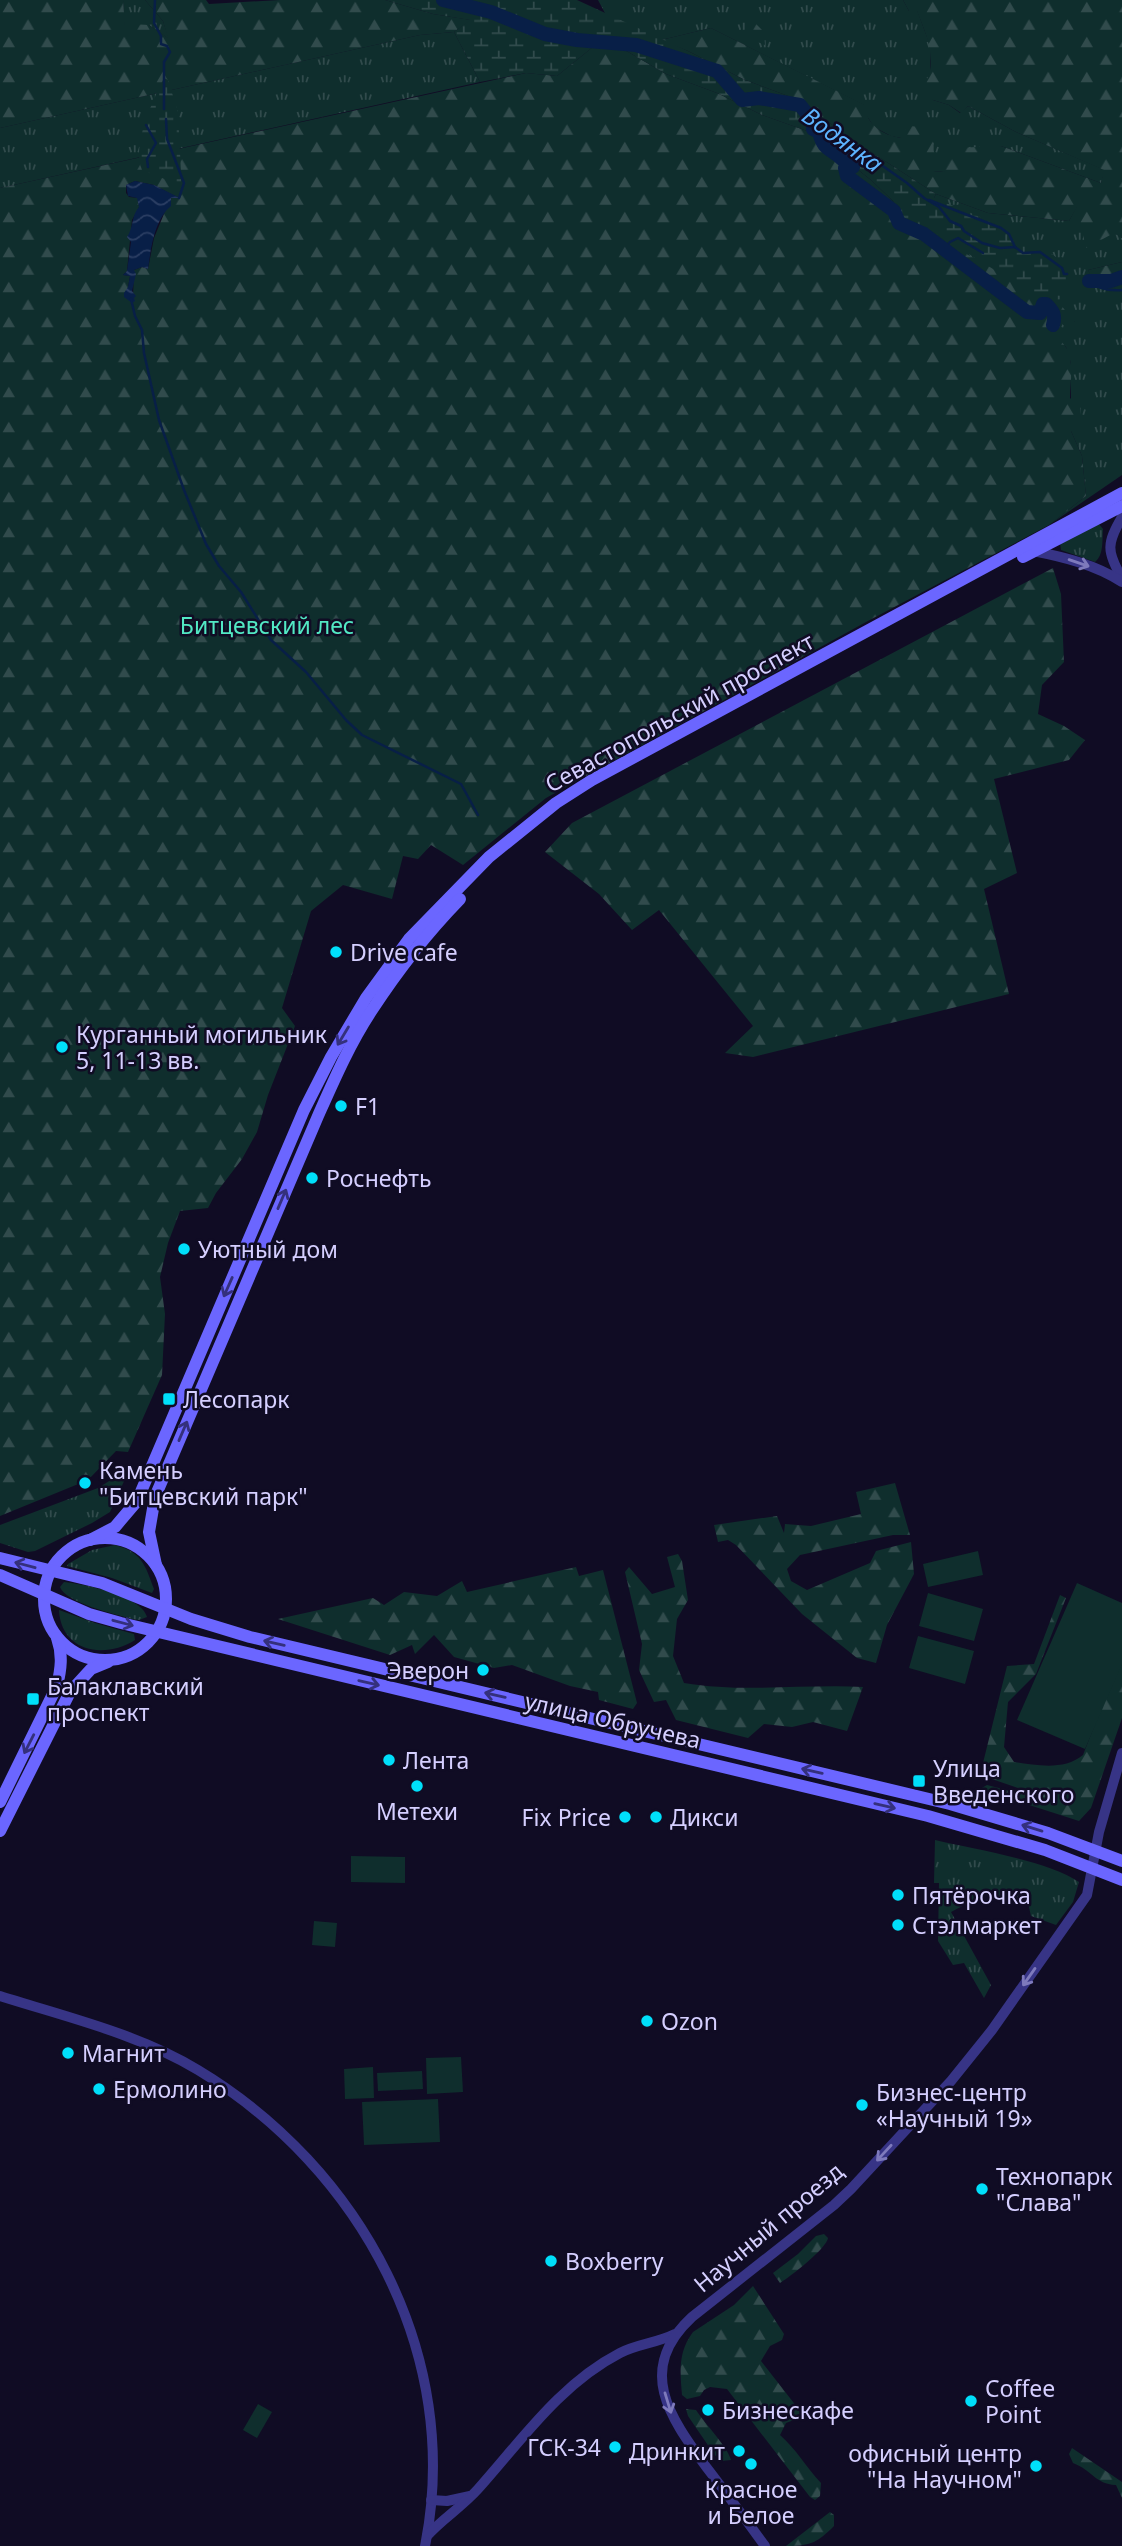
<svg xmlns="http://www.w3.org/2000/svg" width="1122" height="2546" font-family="'Noto Sans',sans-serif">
  <defs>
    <pattern id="grass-tufts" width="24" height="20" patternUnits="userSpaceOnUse" patternTransform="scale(1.75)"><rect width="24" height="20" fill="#0f2e2d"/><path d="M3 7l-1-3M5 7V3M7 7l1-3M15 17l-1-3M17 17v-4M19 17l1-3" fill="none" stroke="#314b4c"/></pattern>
    <pattern id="forest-firs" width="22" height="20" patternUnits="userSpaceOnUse" patternTransform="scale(1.75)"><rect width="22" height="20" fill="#0f2e2d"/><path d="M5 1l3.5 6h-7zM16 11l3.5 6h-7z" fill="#314b4c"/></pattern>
    <pattern id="wetland-marsh" width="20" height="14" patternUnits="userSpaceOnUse" patternTransform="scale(1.75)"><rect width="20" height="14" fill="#0f2e2d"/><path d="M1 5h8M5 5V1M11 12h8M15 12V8" fill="none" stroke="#314b4c"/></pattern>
    <pattern id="water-waves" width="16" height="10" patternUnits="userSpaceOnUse" patternTransform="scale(1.75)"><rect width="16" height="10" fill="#081f47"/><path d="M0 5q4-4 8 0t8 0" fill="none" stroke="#2b3e63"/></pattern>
  </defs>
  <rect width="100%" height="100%" fill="#100c24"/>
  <g fill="url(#grass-tufts)">
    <path d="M123,0h22l18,21 6,18 -20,-14 -24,17z"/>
    <path d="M598,0h305l6,11 8,-1 14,38 -1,29 3,23 16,5 11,8 8,-7 48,26 89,38 -4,13 -100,-37 -57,26 -11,-1 -32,-33 -10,-2 -17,-9 -9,-14 -1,-8 -153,-77 -50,12 -55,-25z"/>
    <path d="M454,32l26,50 -480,106v-60l420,-93z"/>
    <path d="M936,194l52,19 81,8 8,-15 45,32v24l-34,8 6,11 28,-2v196l-73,50 37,-29 -4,-40 -11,-25v-68l-5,-16 -11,-9 -7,-10 5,-4 22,-2 -156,-94z"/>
    <path d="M1098,523l5,6c-1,11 1,26 -8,33l-34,-12 -1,-8z"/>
    <path d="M130,1468l-20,44 -18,11 -57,28 -7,1 -28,-9v-18l98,-37z"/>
    <path d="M115,1545c27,7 30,20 39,44l-2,4 -40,-15 -45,-12 1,-2 24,-14z"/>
    <path d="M64,1582c20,2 78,14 83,35l-8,3 -7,-1c-17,-5 -66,-16 -72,-32z"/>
    <path d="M59,1610l36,13 39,11 1,6c-32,20 -74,11 -76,-30z"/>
    <path d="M935,1840c39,9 113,21 144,42l-6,20 -17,23 -25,-9 -3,-13 -5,2 -45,-13 -6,9 -21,11 40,73 -7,13 -20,-35 -11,2 -15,-24 1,-58h-5z"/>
  </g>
  <g fill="url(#forest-firs)" fill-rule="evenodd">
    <path d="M0,0h123l3,39 5,-15 18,1 19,13 -5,-17 -18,-21h61l3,4 71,-4h105l48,14 38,6 -17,12 -34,3 -420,93z"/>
    <path d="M903,0h219v238l-8,-5 -28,15 -9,-41 -8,14 -81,-8 -52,-19 -85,-55 -52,-39 -56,-21 -55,-28 -27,-11 50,-12 154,77c1,20 18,30 36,33l6,-12 19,1 12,9 -6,12 5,10 -4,13 11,1 11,-24 46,-2 100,37 3,-13 -88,-38 -48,-26 -7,7 -12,-8 -16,-5 -10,-14c17,-24 3,-51 -6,-75h-8z"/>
    <path d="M752,20l12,12 1,13 -13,-5 -7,-9 1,-6z"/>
    <path d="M604,38l62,36 51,19 45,22 48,17 61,48 22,21 7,18 159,84 16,19 -6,8 -7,-6h-9l-4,4c4,7 11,11 16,18 10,13 5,37 5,52l10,9 2,16 -11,8 11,25 4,40 -37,29 -183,97 -320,176 -83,67 -32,-20 -13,14 -15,-3 -11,43 -49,-14 -32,26 -29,97 13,18 -27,69 -11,37 -15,27 -26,34 -8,15 -28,3 -12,32 -8,34 5,37 -3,61 -34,77 -12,-1 -28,29 -88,36v-1328l526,-115 31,3zM135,181l19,4 23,12h-6l-17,41 -6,31 -6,-2 -8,3 -1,27 -5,-10 2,-11 -7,-1 4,-4 5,-51 7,-13 -1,-9 -9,-1 -3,-4v-8z"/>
    <path d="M1122,262v17l-29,2 -5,-11z"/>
    <path d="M1053,568l8,26 3,68 -22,23 -4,29 26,12 21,14 -16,20 -75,19 23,94 -33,16 25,105 -256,63 -28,-4 28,-27 -94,-116 -27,20 -33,-36 -54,-42 27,-29z"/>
    <path d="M895,1483l15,52h-17l-93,20 -13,14 4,12 16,9 63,-27 6,-12 35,-9 3,32 -27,51 -11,38 -19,-5 -55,-44 -66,-69 -8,-5 -10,2 -4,-17 63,-9 7,17 1,-9 26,2 50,-12 -5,-22z"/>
    <path d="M678,1554l4,7 6,39 -11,19 -4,37 11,27c58,10 120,1 179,4l-16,44 -34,-9 -21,5 -28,-3 -16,14 -72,-18 -10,-20 -12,2 -15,-32 3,-26 -17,-72 4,-5 23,27 23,-7 -8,-30z"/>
    <path d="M576,1567l3,9 24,-6 34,133 -4,6 -34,-9 -1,-8 -28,-6 -58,-21 -18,3 -40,-11 -20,-22 -19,19 -3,-9 -22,10 -112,-36 95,-21 11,7 20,-13 33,4 25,-15 5,11z"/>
    <path d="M1060,1595l6,3 -30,76 -28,28 -4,45 10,15c22,3 50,9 69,-7l39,-100v63l-31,90 -12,13 -99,-32 7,-4 35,9 8,-2 -47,-16v-13l24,-97 27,-2z"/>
    <path d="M824,2234l4,4c-1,10 -38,39 -48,45l-7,-10 25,-19 18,-18z"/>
    <path d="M753,2286l31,48 -2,6 -12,6 -9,15 43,55 -18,7 -6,12c16,14 26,32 41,48l-1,13 -5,4 -5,-3 -83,-108 -17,-2 -6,3 -4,6 -13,3 -5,-4c-2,-24 -4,-43 11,-63l41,-27z"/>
    <path d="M686,2409l10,1c8,13 32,37 35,50l-10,1 -7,-7 -26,-38z"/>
    <path d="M1072,2448l50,34v16l-6,-13c-21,-1 -24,-15 -43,-22l-4,-9z"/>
    <path d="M830,2512l4,3v11c-17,17 -24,20 -48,20z"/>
  </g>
  <g fill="url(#wetland-marsh)">
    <path d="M385,0h192l111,51 55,28 56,21 52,39 85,55 -2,4c43,18 102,38 136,71v16l-3,14 -24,1 -108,-67 -35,-14 -7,-18 -22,-21 -61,-48 -48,-17 -45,-22 -51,-19 -62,-36 -47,38 -31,-3 -46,9 -26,-50 16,-12 -37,-6z"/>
    <path d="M164,78l4,2 10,32 3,61v9l-4,2 -35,-14c-11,-24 11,-70 22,-92z"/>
  </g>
  <g fill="#0f2e2d">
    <path d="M978,1551l5,24 -55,12 -5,-23z"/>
    <path d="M1077,1583l45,20v61l-37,85 -68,-29z"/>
    <path d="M928,1593l55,16 -9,32 -55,-15z"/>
    <path d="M918,1636l56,15 -9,33 -56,-16z"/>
    <path d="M351,1856l54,1v26l-54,-1z"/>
    <path d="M314,1921l23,2 -2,24 -23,-2z"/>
    <path d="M461,2057l2,35 -36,2 -1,-36z"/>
    <path d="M373,2067l1,31 -29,1 -1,-30z"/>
    <path d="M422,2071l1,18 -45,2 -1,-18z"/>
    <path d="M438,2099l2,43 -76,3 -2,-43z"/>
    <path d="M258,2404l14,8 -15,26 -14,-8z"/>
  </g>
  <path fill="url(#water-waves)" d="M135,181l19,4 26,13h-9v8c-17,14 -20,43 -23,63l-6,-2 -8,3 2,4 -4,17 4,5 -2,2 1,3 -3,2 -8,-6v-4l4,-6 2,-11 -7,-1 4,-4 4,-29 -4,-5c7,-10 4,-21 12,-30l-2,-9 -9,-2 -2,-11z"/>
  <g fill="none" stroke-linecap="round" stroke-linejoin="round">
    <g stroke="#081f47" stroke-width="2.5">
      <path d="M155,0l-1,23 7,13v8l6,2 3,6 -6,10v47"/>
      <path d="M809,114l98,69 17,15 15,9 11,14 11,5 3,5 18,12 18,5 15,-1 8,6 17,-1 22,16 2,6h3"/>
      <path d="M166,119l1,20 17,44 -5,15"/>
      <path d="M146,125l10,18 -9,16 1,8"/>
      <path d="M929,200l72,28 8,6 6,13"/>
      <path d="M944,249l6,-7 8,-4 25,15"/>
      <path d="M1089,281c9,8 21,10 33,9"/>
      <path d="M131,299l4,17 7,14 2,23 15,67 25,70 22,54 13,22 22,26 30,48 35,32 40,48 16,15 99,49 17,31"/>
    </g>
    <g stroke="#081f47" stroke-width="14">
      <path d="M443,0l48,12 54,22 32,6 59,5 81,26 25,29 17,-2 41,7 15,19 -2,5 6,3c5,19 10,15 23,27l6,-1 5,9 -8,1 2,8 47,35 5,12 25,11 103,78 13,1 3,-9h3c7,7 10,11 7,21"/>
      <path d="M1089,281h22l11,-4"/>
    </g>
    <g stroke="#373486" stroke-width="10">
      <path d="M1122,517c-15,26 -16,34 0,61"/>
      <path d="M1033,551c31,6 63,14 89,31"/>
      <path d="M0,1996c66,21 139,38 198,74 163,98 265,286 227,476"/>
      <path d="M431,2500l16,1 23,-5"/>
      <path d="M427,2536c15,-17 35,-29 51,-47 43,-48 82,-105 142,-136 17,-9 37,-10 55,-19"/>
      <path d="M765,2546c-19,-26 -38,-52 -58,-78 -37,-51 -72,-98 -15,-151l142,-112 17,-16 100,-108 41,-51 95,-135 12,-63 23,-79"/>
    </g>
    <g stroke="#6b66ff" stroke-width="12">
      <path d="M1023,557l99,-51"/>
      <circle cx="105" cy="1599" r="61"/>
      <path d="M90,1540l25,-13 22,-26 167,-391 27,-53 35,-59 43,-59 80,-82 67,-54 36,-23 530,-287"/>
      <path d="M0,1558l102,25 89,36 59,18 700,167 98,29 74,28"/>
      <path d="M156,1565l-7,-33 6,-35 163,-381c16,-36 32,-73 54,-106 26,-40 55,-77 88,-111"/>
      <path d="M0,1575l89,39 32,9 807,193 117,34 77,30"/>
      <path d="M0,1802l57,-116c4,-17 6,-31 0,-48"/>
      <path d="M0,1831l70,-139 21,-23 17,-7"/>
    </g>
  </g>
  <defs><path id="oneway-shaft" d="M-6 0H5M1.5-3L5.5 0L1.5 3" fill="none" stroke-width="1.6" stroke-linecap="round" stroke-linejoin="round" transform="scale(1.75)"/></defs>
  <g stroke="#7e7abc">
    <use href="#oneway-shaft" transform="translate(1079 563) rotate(19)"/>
    <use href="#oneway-shaft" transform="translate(1029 1977) rotate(125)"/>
    <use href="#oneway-shaft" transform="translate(884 2153) rotate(133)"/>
    <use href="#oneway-shaft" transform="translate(668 2403) rotate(73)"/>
  </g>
  <g stroke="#34307c">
    <use href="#oneway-shaft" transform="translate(343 1036) rotate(121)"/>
    <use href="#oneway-shaft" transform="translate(282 1199) rotate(-67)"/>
    <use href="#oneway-shaft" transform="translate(228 1287) rotate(114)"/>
    <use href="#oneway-shaft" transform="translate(183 1431) rotate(-67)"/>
    <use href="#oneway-shaft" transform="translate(25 1565) rotate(-165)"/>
    <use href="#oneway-shaft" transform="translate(123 1623) rotate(15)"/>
    <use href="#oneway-shaft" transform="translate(274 1643) rotate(-167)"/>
    <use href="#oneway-shaft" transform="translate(369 1683) rotate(13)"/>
    <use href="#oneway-shaft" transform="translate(495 1695) rotate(-167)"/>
    <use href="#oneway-shaft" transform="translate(29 1744) rotate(117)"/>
    <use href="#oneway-shaft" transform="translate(812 1771) rotate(-167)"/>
    <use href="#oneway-shaft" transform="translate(885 1806) rotate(13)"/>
    <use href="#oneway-shaft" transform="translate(1032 1828) rotate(-163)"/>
  </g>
  <g fill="#00dffa" stroke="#100c24" stroke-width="2.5">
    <circle cx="336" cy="952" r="7"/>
    <circle cx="62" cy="1047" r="7"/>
    <circle cx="341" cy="1106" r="7"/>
    <circle cx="312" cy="1178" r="7"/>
    <circle cx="184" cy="1249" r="7"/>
    <rect x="162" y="1392" width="14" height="14" rx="3.5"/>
    <circle cx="85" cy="1483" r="7"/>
    <circle cx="483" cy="1670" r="7"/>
    <rect x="26" y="1692" width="14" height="14" rx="3.5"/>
    <circle cx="389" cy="1760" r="7"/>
    <rect x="912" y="1774" width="14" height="14" rx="3.5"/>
    <circle cx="417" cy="1786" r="7"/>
    <circle cx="625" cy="1817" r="7"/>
    <circle cx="656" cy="1817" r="7"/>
    <circle cx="898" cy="1895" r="7"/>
    <circle cx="898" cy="1925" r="7"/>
    <circle cx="647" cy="2021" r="7"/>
    <circle cx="68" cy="2053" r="7"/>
    <circle cx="99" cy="2089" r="7"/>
    <circle cx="862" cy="2105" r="7"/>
    <circle cx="982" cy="2189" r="7"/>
    <circle cx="551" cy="2261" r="7"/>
    <circle cx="971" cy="2401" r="7"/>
    <circle cx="708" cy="2410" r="7"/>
    <circle cx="615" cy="2447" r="7"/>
    <circle cx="739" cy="2451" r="7"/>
    <circle cx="751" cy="2464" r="7"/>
    <circle cx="1036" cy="2466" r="7"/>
  </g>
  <g text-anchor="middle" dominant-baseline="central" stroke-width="5" stroke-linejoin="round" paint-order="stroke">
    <g font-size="23" fill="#52e8c4" stroke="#100c24">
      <text x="267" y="625">Битцевский лес</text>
    </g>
    <g font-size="23" fill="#d5cfff" stroke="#100c24">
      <text transform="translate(679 712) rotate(-29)">Севастопольский проспект</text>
      <text transform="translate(613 1720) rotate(13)">улица Обручева</text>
      <text transform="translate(768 2227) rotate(-40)">Научный проезд</text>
    </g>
    <g font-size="23" fill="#d5cfff" stroke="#100c24" text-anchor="start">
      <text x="350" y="952">Drive cafe</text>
      <text x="76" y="1034">Курганный могильник<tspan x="76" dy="26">5, 11-13 вв.</tspan></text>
      <text x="355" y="1106">F1</text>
      <text x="326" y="1178">Роснефть</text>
      <text x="198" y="1249">Уютный дом</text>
      <text x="183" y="1399">Лесопарк</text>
      <text x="99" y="1470">Камень<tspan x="99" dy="26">"Битцевский парк"</tspan></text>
      <text x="469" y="1670" text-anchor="end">Эверон</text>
      <text x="47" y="1686">Балаклавский<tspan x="47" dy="26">проспект</tspan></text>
      <text x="403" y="1760">Лента</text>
      <text x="933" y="1768">Улица<tspan x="933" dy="26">Введенского</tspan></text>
      <text x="417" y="1811" text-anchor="middle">Метехи</text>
      <text x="611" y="1817" text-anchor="end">Fix Price</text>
      <text x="670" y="1817">Дикси</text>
      <text x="912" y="1895">Пятёрочка</text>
      <text x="912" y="1925">Стэлмаркет</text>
      <text x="661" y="2021">Ozon</text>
      <text x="82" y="2053">Магнит</text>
      <text x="113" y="2089">Ермолино</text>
      <text x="876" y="2092">Бизнес-центр<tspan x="876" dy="26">«Научный 19»</tspan></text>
      <text x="996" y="2176">Технопарк<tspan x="996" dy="26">"Слава"</tspan></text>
      <text x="565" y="2261">Boxberry</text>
      <text x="985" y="2388">Coffee<tspan x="985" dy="26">Point</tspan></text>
      <text x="722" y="2410">Бизнескафе</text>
      <text x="601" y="2447" text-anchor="end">ГСК-34</text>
      <text x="725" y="2451" text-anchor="end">Дринкит</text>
      <text x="1022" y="2453" text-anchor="end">офисный центр<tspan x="1022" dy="26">"На Научном"</tspan></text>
      <text x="751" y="2489" text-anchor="middle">Красное<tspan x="751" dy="26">и Белое</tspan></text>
    </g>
    <g font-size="24" font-style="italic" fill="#5db3ff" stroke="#100c24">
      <text transform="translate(843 139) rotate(36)">Водянка</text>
    </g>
  </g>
</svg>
